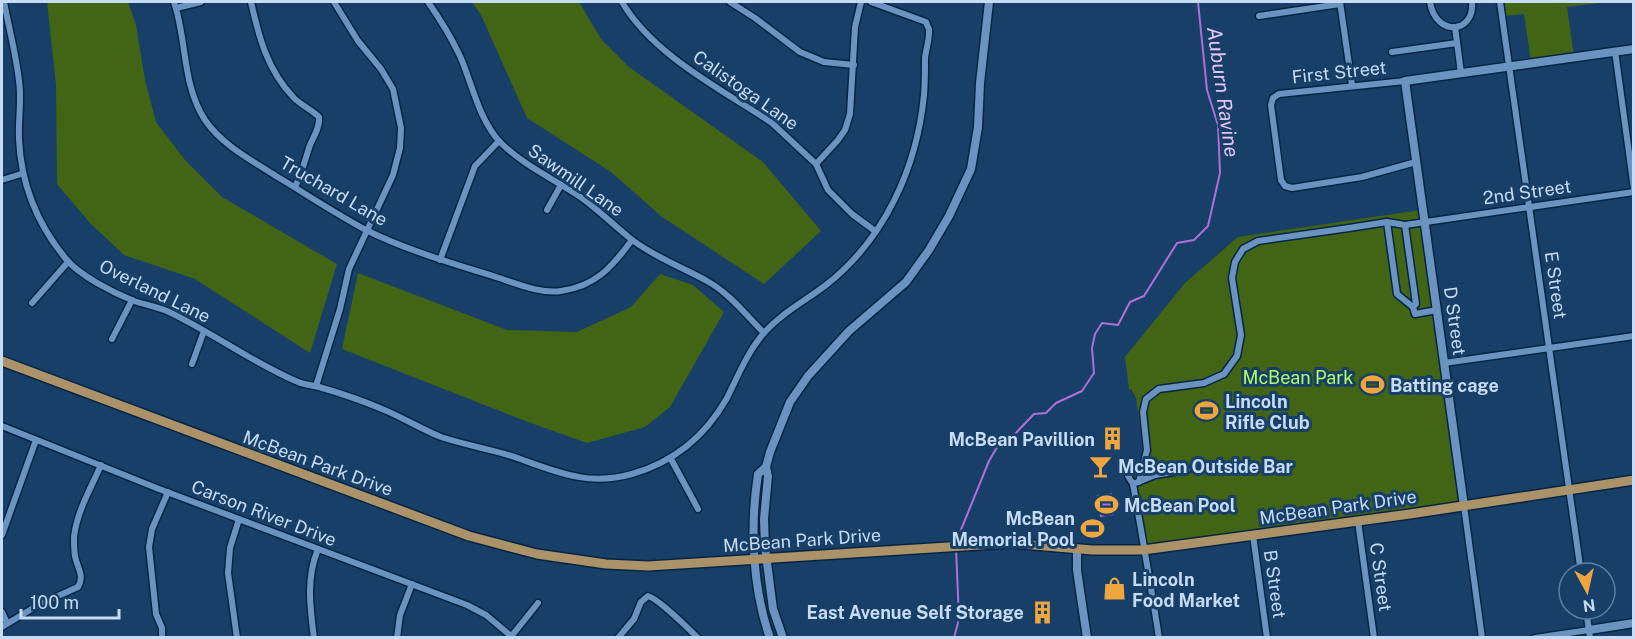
<svg xmlns="http://www.w3.org/2000/svg" width="1635" height="639" font-family="'Public Sans',sans-serif">
  <rect width="100%" height="100%" fill="#173f67"/>
  <g fill="#416515">
    <path d="M47,2h81l8,23 9,55 11,42 29,38 37,37 115,67 -27,89 -115,-74 -71,-24 -34,-32 -33,-39 -1,-99z"/>
    <path d="M472,2h107l22,37 28,28 134,95 58,69 -57,53 -103,-68 -50,-44 -84,-54 -46,-103z"/>
    <path d="M1502,2h105l-40,5 7,49 -43,5 -7,-47 -21,2z"/>
    <path d="M1421,210l40,292 -318,44 -10,-64 10,-32 -7,-52 -5,-9h-2l-4,-32 60,-74 53,-46z"/>
    <path d="M358,273l149,57 70,2 54,-25 29,-33 33,11 31,27 -54,95 -25,20 -58,16 -59,-21 -186,-73z"/>
  </g>
  <path fill="#af6fd6" d="M1112,493l2,22 -14,2 -3,-22z"/>
  <g fill="none" stroke-linecap="round" stroke-linejoin="round">
    <g stroke="#af6fd6" stroke-width="2">
      <path d="M956,542l33,-81 11,-19 12,-5 22,-23 12,-1 10,-10 26,-12 12,-18 -2,-25 3,-14 7,-11 16,2 12,-23 14,-6 33,-53 17,-3 14,-14 12,-53 -2,-48 -11,-35 -9,-88"/>
      <path d="M954,638l5,-19 -3,-71"/>
    </g>
    <defs>
      <g id="street">
        <path d="M4,2c5,26 12,52 15,79 3,19 -1,39 0,58 2,45 18,85 47,120 14,17 48,34 68,42 12,4 24,6 35,11 44,21 84,51 129,70 7,3 14,3 21,5 21,6 42,13 63,22 20,8 39,20 59,28 21,7 43,11 64,17 45,14 78,34 127,20 42,-12 74,-39 95,-76 11,-22 20,-45 36,-64 17,-20 42,-33 63,-49 59,-46 91,-118 98,-190 1,-13 1,-25 1,-37 1,-9 5,-20 4,-29 -1,-2 -2,-4 -3,-7l-55,-20"/>
        <path d="M174,2c13,38 8,83 31,118 17,25 46,40 71,56 30,18 60,38 90,54 42,21 89,34 133,48 19,6 42,16 62,13 35,-5 51,-24 71,-51"/>
        <path d="M251,2c8,35 16,68 43,96 7,7 18,12 25,19 1,10 -5,19 -9,28 -5,15 -8,28 -15,42"/>
        <path d="M428,2c12,17 23,35 32,54 12,27 19,64 40,86 23,23 52,36 79,54 19,13 34,29 52,43 23,18 51,28 76,42 22,12 39,34 57,52"/>
        <path d="M622,2c31,53 99,87 150,121l44,41 12,26 24,24 23,17"/>
        <path d="M730,2l25,16 45,34 24,10 30,3"/>
        <path d="M1340,2l12,83"/>
        <path d="M1430,2c6,36 45,31 42,0"/>
        <path d="M1500,2l81,571"/>
        <path d="M176,8l25,-6"/>
        <path d="M1259,16l81,-12"/>
        <path d="M1455,27l6,46"/>
        <path d="M1615,51l19,138"/>
        <path d="M1392,52l65,-9"/>
        <path d="M1405,81l-126,13 -6,4 -2,7 10,75 4,6 7,2 70,-11 54,-15"/>
        <path d="M816,164l22,-24 7,-10 5,-16 5,-87 6,-25"/>
        <path d="M2,180l19,-6"/>
        <path d="M547,210l14,-25"/>
        <path d="M1387,222l10,72 16,13 3,-3 -11,-79"/>
        <path d="M440,260l35,-94 24,-25"/>
        <path d="M32,303l36,-41"/>
        <path d="M1413,307l2,7 22,-4"/>
        <path d="M112,339l20,-39"/>
        <path d="M1444,363l190,-27"/>
        <path d="M192,364l12,-33"/>
        <path d="M316,386l24,-77 9,-40 44,-94 7,-27 1,-20 -8,-39 -12,-20 -23,-28 -24,-39"/>
        <path d="M2,426l157,63 308,116 19,10 25,21"/>
        <path d="M671,459l27,50"/>
        <path d="M1128,476l5,8"/>
        <path d="M1139,482l8,-32 -4,-38 3,-13 13,-10 45,-6 20,-9 13,-18 4,-21 -9,-57 3,-16 8,-13 15,-8 91,-13 38,-6 18,3 229,-33"/>
        <path d="M1464,506l18,132"/>
        <path d="M1358,521l16,117"/>
        <path d="M2,535l34,-95"/>
        <path d="M1253,535l14,103"/>
        <path d="M1586,609l4,29"/>
        <path d="M2,612l5,11"/>
        <path d="M2,627l36,-22 40,-18c7,-12 -1,-19 -3,-31 -1,-6 -1,-14 -1,-19 3,-26 17,-49 27,-72"/>
        <path d="M162,638v-10l-6,-14 -7,-67 3,-18 16,-37"/>
        <path d="M237,638l-9,-65 2,-25 9,-29"/>
        <path d="M314,638c-4,-31 -8,-60 4,-89"/>
        <path d="M397,638l3,-23 12,-31"/>
        <path d="M510,638l28,-35"/>
        <path d="M618,638l16,-19 7,-17 7,-6c10,3 40,32 50,42"/>
        <path d="M1159,638c-8,-52 -17,-103 -26,-154l22,-9 32,-5"/>
        <path d="M1535,638l54,-8"/>
      </g>
      <g id="secondary">
        <path d="M766,467l-8,7c-8,52 -6,113 12,164"/>
        <path d="M1464,506l-59,-425 229,-32"/>
        <path d="M1077,549v21l10,68"/>
        <path d="M1589,630l45,-7"/>
        <path d="M783,638l-10,-29 -8,-62 -1,-28 4,-43 -2,-9 4,-15 20,-50 18,-26 41,-45 57,-49 23,-32 20,-34 22,-47 7,-42 2,-44 9,-81"/>
      </g>
      <path id="primary" d="M2,361l467,175 68,18 69,10 42,2 363,-23 81,7h51l267,-36 224,-34"/>
    </defs>
    <use href="#street" stroke="#072543" stroke-width="9"/>
    <use href="#secondary" stroke="#072543" stroke-width="11"/>
    <use href="#primary" stroke="#072543" stroke-width="12"/>
    <use href="#street" stroke="#6a93c0" stroke-width="6"/>
    <use href="#secondary" stroke="#6a93c0" stroke-width="8"/>
    <use href="#primary" stroke="#ab9269" stroke-width="9"/>
  </g>
  <defs>
    <symbol id="stadium-bare" viewBox="-9 -9 18 18"><path d="M0-5a6.5 5 0 1 0 0 10a6.5 5 0 1 0 0-10ZM-3.5-1.8h7v3.6h-7Z" fill="#f0a63f" stroke="#173f67" stroke-width="2.5" paint-order="stroke"/></symbol>
    <symbol id="building-bare" viewBox="-9 -9 18 18"><path d="M-4-6H4V6H1V3H-1V6H-4ZM-2.5-4.3h1.7v1.8h-1.7ZM.8-4.3h1.7v1.8H.8ZM-2.5-1h1.7V.8h-1.7ZM.8-1h1.7V.8H.8Z" fill="#f0a63f" stroke="#173f67" stroke-width="2.5" paint-order="stroke"/></symbol>
    <symbol id="bar-bare" viewBox="-9 -9 18 18"><path d="M-6-5H6L.8 .8V4.5H3.5V6h-7V4.5H-.8V.8Z" fill="#f0a63f" stroke="#173f67" stroke-width="2.5" paint-order="stroke"/></symbol>
    <symbol id="shop-bare" viewBox="-9 -9 18 18"><path d="M-5-2.5h2.3a2.7 3.5 0 0 1 5.4 0H5L5.5 6h-11ZM-1.5-2.5h3a1.5 2.3 0 0 0-3 0Z" fill="#f0a63f" stroke="#173f67" stroke-width="2.5" paint-order="stroke"/></symbol>
  </defs>
  <g fill-rule="evenodd">
    <use href="#stadium-bare" x="1356" y="368" width="33" height="33"/>
    <use href="#stadium-bare" x="1190" y="394" width="33" height="33"/>
    <use href="#building-bare" x="1096" y="422" width="33" height="33"/>
    <use href="#bar-bare" x="1084" y="450" width="33" height="33"/>
    <use href="#stadium-bare" x="1090" y="488" width="33" height="33"/>
    <use href="#stadium-bare" x="1076" y="512" width="33" height="33"/>
    <use href="#shop-bare" x="1098" y="572" width="33" height="33"/>
    <use href="#building-bare" x="1026" y="596" width="33" height="33"/>
  </g>
  <g text-anchor="middle" dominant-baseline="central" stroke-width="6" stroke-linejoin="round" paint-order="stroke">
    <g font-size="18" fill="#c6dcf5" stroke="#173f67">
      <text transform="translate(1339 72) rotate(-6)">First Street</text>
      <text transform="translate(746 90) rotate(35)">Calistoga Lane</text>
      <text transform="translate(576 180) rotate(35)">Sawmill Lane</text>
      <text transform="translate(334 191) rotate(30)">Truchard Lane</text>
      <text transform="translate(1527 192) rotate(-8)">2nd Street</text>
      <text transform="translate(1556 285) rotate(82)">E Street</text>
      <text transform="translate(155 291) rotate(26)">Overland Lane</text>
      <text transform="translate(1455 321) rotate(82)">D Street</text>
      <text transform="translate(318 463) rotate(20)">McBean Park Drive</text>
      <text transform="translate(1338 507) rotate(-8)">McBean Park Drive</text>
      <text transform="translate(264 513) rotate(21)">Carson River Drive</text>
      <text transform="translate(802 540) rotate(-4)">McBean Park Drive</text>
      <text transform="translate(1381 577) rotate(82)">C Street</text>
      <text transform="translate(1275 584) rotate(82)">B Street</text>
    </g>
    <g font-size="18" fill="#b3fb69" stroke="#173f67">
      <text x="1298" y="377">McBean Park</text>
    </g>
    <g font-size="18" font-weight="bold" fill="#c6dcf5" stroke="#173f67" text-anchor="start">
      <text x="1390" y="385">Batting cage</text>
      <text x="1225" y="401">Lincoln<tspan x="1225" dy="21">Rifle Club</tspan></text>
      <text x="1095" y="439" text-anchor="end">McBean Pavillion</text>
      <text x="1118" y="466">McBean Outside Bar</text>
      <text x="1124" y="505">McBean Pool</text>
      <text x="1075" y="518" text-anchor="end">McBean<tspan x="1075" dy="21">Memorial Pool</tspan></text>
      <text x="1132" y="579">Lincoln<tspan x="1132" dy="21">Food Market</tspan></text>
      <text x="1024" y="612" text-anchor="end">East Avenue Self Storage</text>
    </g>
    <g font-size="20" font-style="italic" fill="#e3c5f8" stroke="#173f67">
      <text transform="translate(1223 92) rotate(82)">Auburn Ravine</text>
    </g>
  </g>
  <rect width="1635" height="639" fill="none" stroke="#c6dcf5" stroke-width="6"/>
  <g transform="translate(1587 591) rotate(172)"><circle r="28" fill="#173f67" stroke="#5d7ea0" stroke-width="1.5"/>
  <path d="M0-4.5L10 22L0 15L-10 22Z" fill="#f0a63f"/>
  <text y="-9" font-size="16" font-weight="bold" text-anchor="middle" fill="#c6dcf5">N</text>
  </g>
  <path d="M21 609v9h98v-9" fill="none" stroke="#c6dcf5" stroke-width="3"/>
  <text x="30" y="609" font-size="18" fill="#c6dcf5" stroke="#173f67" stroke-width="4.5" paint-order="stroke">100 m</text>
</svg>
